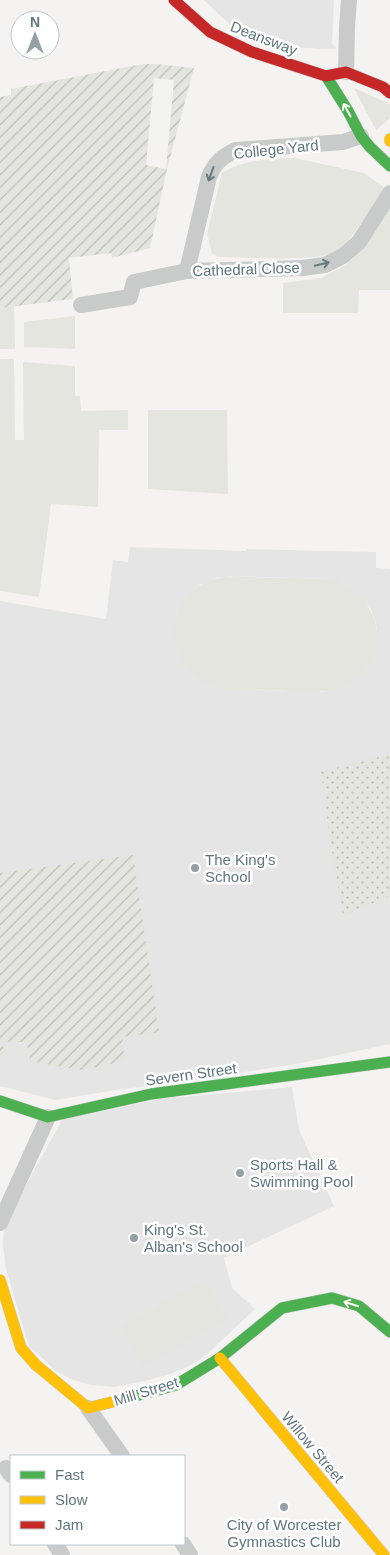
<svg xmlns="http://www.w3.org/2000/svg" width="390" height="1555" font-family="Helvetica,sans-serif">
  <defs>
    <pattern id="park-dots" width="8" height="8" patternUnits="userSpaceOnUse" patternTransform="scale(1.25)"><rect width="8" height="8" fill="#e4e5df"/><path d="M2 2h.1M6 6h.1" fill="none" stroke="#bcbeba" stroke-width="1.8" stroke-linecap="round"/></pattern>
    <pattern id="garden-furrows" width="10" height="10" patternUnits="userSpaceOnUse" patternTransform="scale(1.25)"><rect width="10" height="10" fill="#e4e5df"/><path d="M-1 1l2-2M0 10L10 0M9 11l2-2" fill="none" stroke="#bcbeba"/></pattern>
  </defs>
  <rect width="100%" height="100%" fill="#f4f3f2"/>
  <g fill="#e4e5e4" fill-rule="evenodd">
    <path d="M204,0h130l-2,43 4,6h-13l-46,-3 -48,-22z"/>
    <path d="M130,547l116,4 1,-2 129,3v16l14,1v475l-94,20 -117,18 -63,8 -61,10 -55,-14v-485l106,18 7,-59 15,2zM235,576l90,3 19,5 27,25 6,18 -1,19 -35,42 -18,4 -91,-3 -18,-3 -37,-72 9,-16 13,-13 17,-7z"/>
    <path d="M292,1087l7,43 35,76 -110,52 8,30 23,21 -51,48 -17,10 -17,7 -25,7 -31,6 -23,-2 -20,-6 -15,-8 -27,-25 -23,-77 -3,-23 1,-16 8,-19 50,-91 97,-21z"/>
  </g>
  <g fill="#e4e5df">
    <path d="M354,88l36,16v14l-14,12z"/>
    <path d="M294,158l70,15 21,15c-12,17 -32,52 -49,63 -19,12 -93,6 -118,6l-6,-4 -5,-19 15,-61c24,-14 45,-14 72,-15z"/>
    <path d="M390,204v86h-31l-1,23h-75v-30l38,-5 25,-13 20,-19z"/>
    <path d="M14,306l1,43h-15v-41z"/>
    <path d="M75,316v33l-51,-2v-25z"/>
    <path d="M0,359h14l1,81h9l-1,-78 52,4v30h5l1,15 47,-1v20h-29l-1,77 -47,-3 -12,93 -39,-6z"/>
    <path d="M148,410h79l1,84 -80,-5z"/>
    <path d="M235,576c20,1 40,2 61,2 15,1 33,-1 48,6 16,8 25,21 31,37 4,13 2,31 -6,43 -7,10 -18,20 -29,24 -21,7 -46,3 -68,2 -18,-1 -38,1 -56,-3 -6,-1 -13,-5 -18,-8 -32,-21 -31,-73 1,-93 11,-8 24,-9 36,-10z"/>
    <path d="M205,1280l22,40 -84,46 -22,-40z"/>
  </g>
  <path fill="url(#park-dots)" d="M390,754v142l-47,20 -13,-77 -9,-67z"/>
  <g fill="url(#garden-furrows)" fill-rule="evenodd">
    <path d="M143,64h13l38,4 -27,101 -17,79 -38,10 -1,-5 -42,5 4,41 -73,9v-211l11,-2v-6zM154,78l20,2 -8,89 -20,-4z"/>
    <path d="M133,855l26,177 -37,5 3,24 -44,9 -51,-9 -3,-19h-24l1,12h-4v-181z"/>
  </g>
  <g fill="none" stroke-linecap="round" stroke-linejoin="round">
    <defs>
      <g id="fast">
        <path d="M326,76l22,35 13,25 9,11 20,19"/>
        <path d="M0,1101l48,16 103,-23 239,-32"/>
        <path d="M124,1399l52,-14 44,-27 62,-50 50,-10 27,8 31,26"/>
      </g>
      <g id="slow">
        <path d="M390,139v2"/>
        <path d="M0,1280l21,68 15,17 52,43 36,-9"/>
        <path d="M220,1358l164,197"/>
      </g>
      <path id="jam" d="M174,0l36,32 42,20 74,24 20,-4 37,15 7,6"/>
    </defs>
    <use href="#fast" stroke="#d0d0d0" stroke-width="12"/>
    <use href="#slow" stroke="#d0d0d0" stroke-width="12"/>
    <use href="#jam" stroke="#d0d0d0" stroke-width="12"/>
    <g stroke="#c9caca" stroke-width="16">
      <path d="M346,72l1,-45 2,-27"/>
      <path d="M187,271l22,-94c6,-15 13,-20 27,-27l107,-8 18,-6"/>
      <path d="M81,305l49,-8 4,-15 53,-11 115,-3 23,-3 18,-9 16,-14 31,-49"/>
      <path d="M0,1223l48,-106"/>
      <path d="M88,1408l34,48"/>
      <path d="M6,1468l5,7"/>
      <path d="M55,1544l7,11"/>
      <path d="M183,1544l7,11"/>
    </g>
    <use href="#fast" stroke="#4caf50" stroke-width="11"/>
    <use href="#slow" stroke="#ffc107" stroke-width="11"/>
    <use href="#jam" stroke="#c62828" stroke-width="11"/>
  </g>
  <defs><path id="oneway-shaft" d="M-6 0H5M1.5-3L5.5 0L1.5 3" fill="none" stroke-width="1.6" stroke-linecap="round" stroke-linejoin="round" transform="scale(1.25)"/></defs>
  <g stroke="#f6fbf6">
    <use href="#oneway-shaft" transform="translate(347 110) rotate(-119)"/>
    <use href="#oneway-shaft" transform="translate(351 1304) rotate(-162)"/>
  </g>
  <g stroke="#657a81">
    <use href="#oneway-shaft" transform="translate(211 174) rotate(110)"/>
    <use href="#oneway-shaft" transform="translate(322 264) rotate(-13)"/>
  </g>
  <g fill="#94a2a6" stroke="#fff" stroke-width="2">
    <circle cx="195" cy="868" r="5"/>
    <circle cx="240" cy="1173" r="5"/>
    <circle cx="134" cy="1238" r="5"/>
    <circle cx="284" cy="1507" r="5"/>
  </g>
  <g text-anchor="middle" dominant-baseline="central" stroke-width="5" stroke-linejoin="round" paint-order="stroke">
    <g font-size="15" fill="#60767d" stroke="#fff">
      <text transform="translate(264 38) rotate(21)">Deansway</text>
      <text transform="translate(276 149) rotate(-6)">College Yard</text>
      <text transform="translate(246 269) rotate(-2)">Cathedral Close</text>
      <text transform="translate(191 1074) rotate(-8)">Severn Street</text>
      <text transform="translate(146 1391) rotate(-17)">Mill Street</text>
      <text transform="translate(313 1447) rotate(50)">Willow Street</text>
    </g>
    <g font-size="15" fill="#60767d" stroke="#fff" text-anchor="start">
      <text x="205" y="859">The King's<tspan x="205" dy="17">School</tspan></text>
      <text x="250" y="1164">Sports Hall &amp;<tspan x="250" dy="17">Swimming Pool</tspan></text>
      <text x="144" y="1229">King's St.<tspan x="144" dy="17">Alban's School</tspan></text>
      <text x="284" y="1524" text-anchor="middle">City of Worcester<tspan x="284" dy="17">Gymnastics Club</tspan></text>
    </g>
  </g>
  <rect x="10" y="1455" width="175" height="90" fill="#ffffff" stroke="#bfc8cb"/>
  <rect x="20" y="1471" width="25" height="8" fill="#4caf50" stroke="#bfc8cb"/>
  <text x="55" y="1480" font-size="15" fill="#60767d">Fast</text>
  <rect x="20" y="1496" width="25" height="8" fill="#ffc107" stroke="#bfc8cb"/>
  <text x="55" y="1505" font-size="15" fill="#60767d">Slow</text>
  <rect x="20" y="1521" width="25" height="8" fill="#c62828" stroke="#bfc8cb"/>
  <text x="55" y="1530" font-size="15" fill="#60767d">Jam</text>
  <g transform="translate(35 35)"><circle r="24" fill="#ffffff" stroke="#bfc8cb"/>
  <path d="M0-4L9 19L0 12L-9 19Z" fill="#94a2a6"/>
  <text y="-8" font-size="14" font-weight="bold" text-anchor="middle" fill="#60767d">N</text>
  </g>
</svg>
